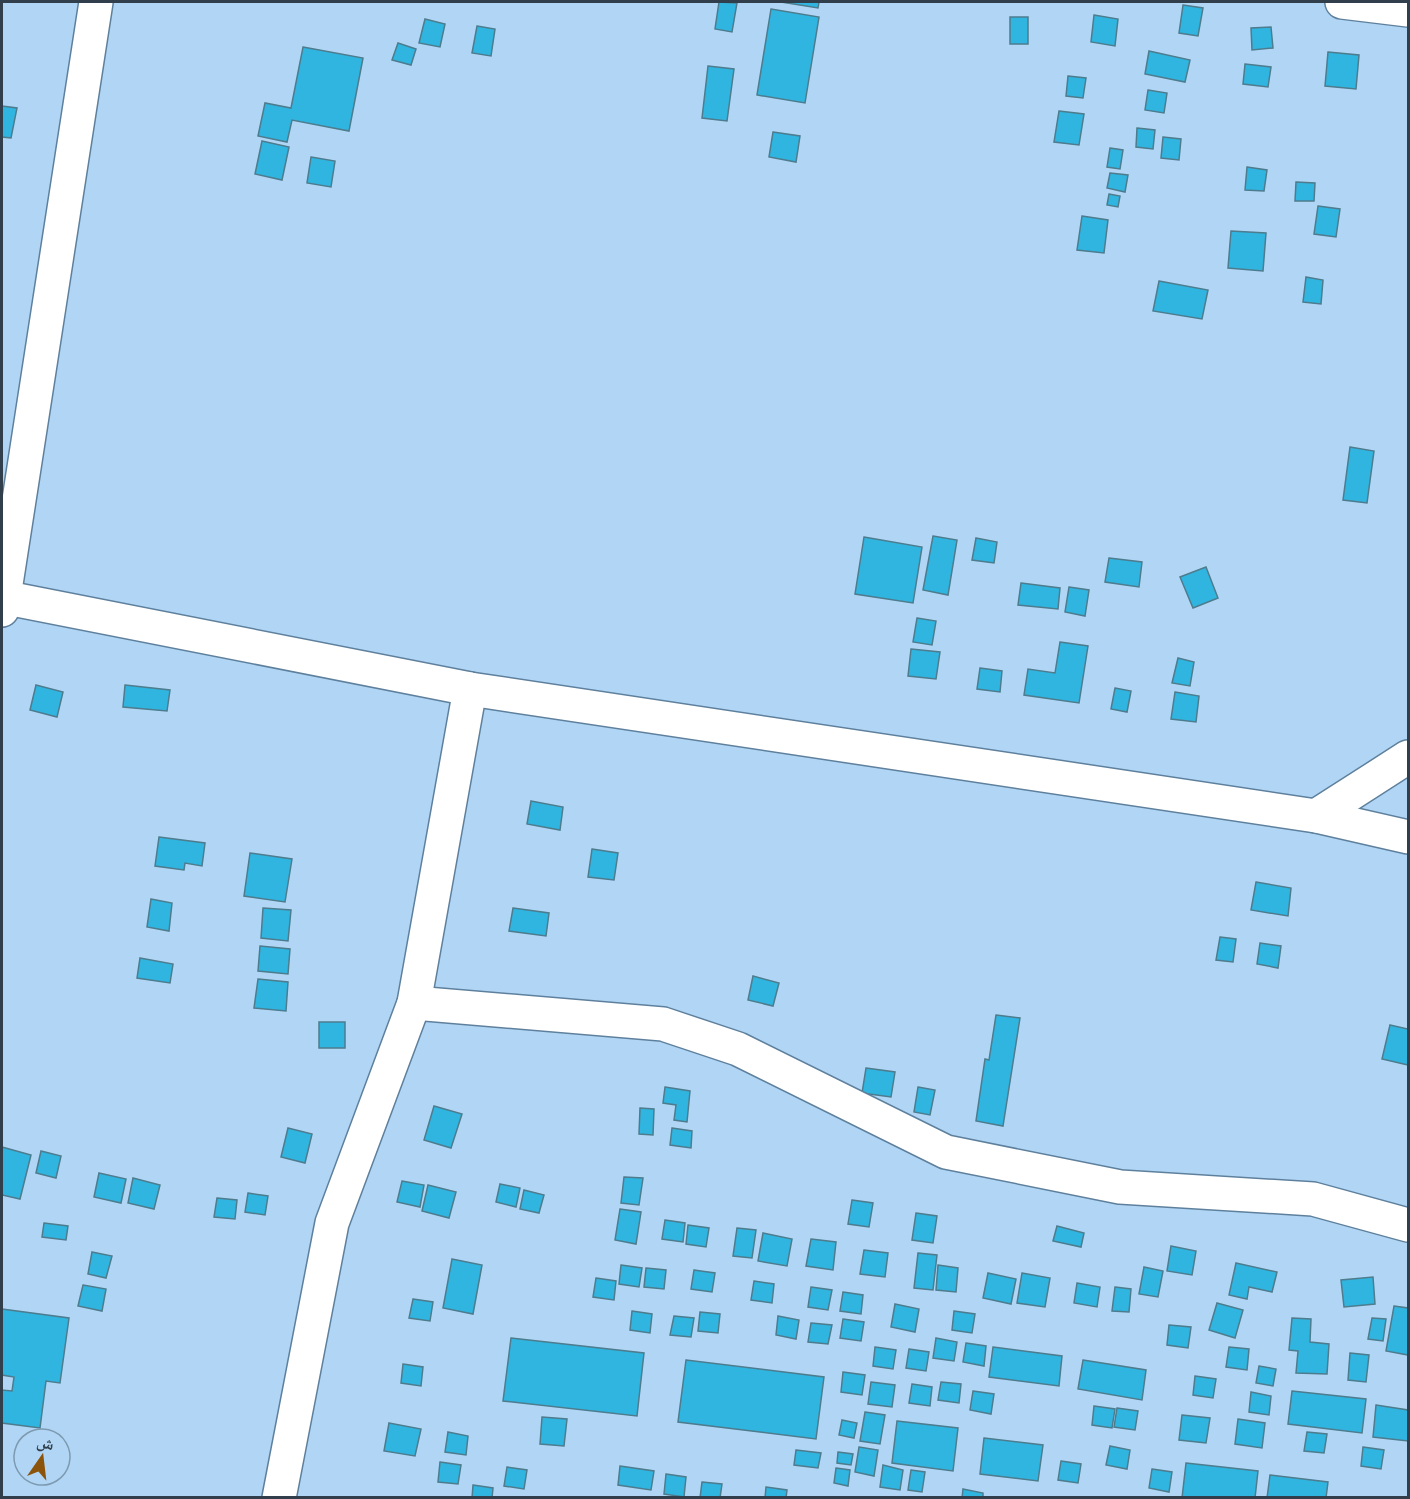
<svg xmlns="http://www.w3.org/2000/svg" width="1410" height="1499" font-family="'Roboto Serif','Noto Naskh Arabic',serif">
  <rect width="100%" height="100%" fill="#b1d6f5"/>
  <g fill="#30b5e0" stroke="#4d7c8e" stroke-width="1.5">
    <path d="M719,2l18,1 -5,29 -17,-3z"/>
    <path d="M781,2h38l-1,6z"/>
    <path d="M1183,5l20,3 -5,28 -19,-3z"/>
    <path d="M771,9l48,8 -14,86 -48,-8z"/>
    <path d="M1094,15l24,4 -3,27 -24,-4z"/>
    <rect x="1010" y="17" width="18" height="27"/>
    <path d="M425,19l20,5 -5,23 -21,-4z"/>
    <path d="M477,26l18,3 -4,27 -19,-3z"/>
    <path d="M1271,27l2,21 -21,2 -1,-22z"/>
    <path d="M398,43l18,6 -5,16 -19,-5z"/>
    <path d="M303,47l60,11 -14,73 -57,-11 -5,22 -29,-6 7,-33 26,5z"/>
    <path d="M1149,51l41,9 -5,22 -40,-8z"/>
    <path d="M1328,52l31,3 -3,34 -31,-3z"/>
    <path d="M1245,64l26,3 -3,20 -25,-3z"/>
    <path d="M708,66l26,3 -7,52 -25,-3z"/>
    <path d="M1068,76l18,2 -3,20 -17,-2z"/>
    <path d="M1148,90l19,3 -3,20 -19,-3z"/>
    <path d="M2,106l15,2 -6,30 -9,-1z"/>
    <path d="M1059,111l25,3 -5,31 -25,-3z"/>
    <path d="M1137,128l18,2 -2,19 -17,-2z"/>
    <path d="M773,132l27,4 -4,26 -27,-5z"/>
    <path d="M1163,137l18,2 -2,21 -18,-2z"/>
    <path d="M262,141l27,6 -7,33 -27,-6z"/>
    <path d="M1110,148l13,2 -3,19 -13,-2z"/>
    <path d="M311,157l24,4 -4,26 -24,-4z"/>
    <path d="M1247,167l20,3 -3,21 -19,-1z"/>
    <path d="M1110,173l18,2 -3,17 -18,-4z"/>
    <path d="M1296,182l19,1 -1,18h-19z"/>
    <path d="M1109,194l11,2 -2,11 -11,-2z"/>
    <path d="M1318,206l22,3 -4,28 -22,-3z"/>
    <path d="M1082,216l26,4 -4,33 -27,-3z"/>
    <path d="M1231,231l35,2 -3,38 -35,-3z"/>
    <path d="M1306,277l17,3 -2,24 -18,-2z"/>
    <path d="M1159,281l49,9 -6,29 -49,-8z"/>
    <path d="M1350,447l24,4 -7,52 -24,-3z"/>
    <path d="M933,536l24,4 -9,55 -25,-5z"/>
    <path d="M864,537l58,10 -9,56 -58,-9z"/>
    <path d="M976,538l21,4 -3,21 -22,-3z"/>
    <path d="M1109,558l33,4 -3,25 -34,-5z"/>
    <path d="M1206,567l12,31 -25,10 -13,-31z"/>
    <path d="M1021,583l39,5 -2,21 -40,-4z"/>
    <path d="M1069,587l20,3 -4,26 -20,-4z"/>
    <path d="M917,618l19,3 -4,24 -19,-3z"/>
    <path d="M1060,642l28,4 -9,57 -55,-8 4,-26 27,4z"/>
    <path d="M911,649l29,3 -4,27 -28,-3z"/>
    <path d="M1178,658l16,4 -4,24 -18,-3z"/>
    <path d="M980,668l22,3 -2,21 -23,-3z"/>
    <path d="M36,685l27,7 -6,25 -27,-7z"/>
    <path d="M125,685l45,5 -3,21 -44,-4z"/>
    <path d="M1115,688l16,3 -4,21 -16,-3z"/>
    <path d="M1175,692l24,4 -3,26 -25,-3z"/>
    <path d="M531,801l32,6 -3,23 -33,-6z"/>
    <path d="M159,837l46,6 -3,23 -17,-3 -1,7 -29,-4z"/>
    <path d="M592,849l26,4 -4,27 -26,-3z"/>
    <path d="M250,853l42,6 -7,43 -41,-6z"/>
    <path d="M1256,882l35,6 -3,28 -37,-6z"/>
    <path d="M151,899l21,4 -3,28 -22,-4z"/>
    <path d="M263,908l28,2 -3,31 -27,-3z"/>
    <path d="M513,908l36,5 -3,23 -37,-5z"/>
    <path d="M1220,937l16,2 -3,23 -17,-2z"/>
    <path d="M1260,943l21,3 -3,22 -21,-4z"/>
    <path d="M260,946l30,3 -2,25 -30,-3z"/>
    <path d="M140,958l33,6 -3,19 -33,-5z"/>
    <path d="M753,976l26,7 -6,23 -25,-6z"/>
    <path d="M258,979l30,3 -2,29 -32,-3z"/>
    <path d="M996,1015l24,3 -17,108 -27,-5 9,-62 4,1z"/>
    <rect x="319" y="1022" width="26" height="26"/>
    <path d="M1390,1025l18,4v36l-26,-6z"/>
    <path d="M866,1068l29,4 -4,25 -29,-4z"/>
    <path d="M665,1087l25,4 -3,31 -13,-2 2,-15 -13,-2z"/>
    <path d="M918,1087l17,3 -5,25 -16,-3z"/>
    <path d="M434,1106l28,8 -11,34 -27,-8z"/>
    <path d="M640,1108l14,1 -1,26 -14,-1z"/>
    <path d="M288,1128l24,6 -7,29 -24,-6z"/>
    <path d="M672,1128l20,3 -1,17 -21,-3z"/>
    <path d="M2,1147l29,8 -11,44 -18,-4z"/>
    <path d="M41,1151l20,5 -5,22 -20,-5z"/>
    <path d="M99,1173l27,6 -5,24 -27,-6z"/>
    <path d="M624,1177l19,1 -4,27 -18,-2z"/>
    <path d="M133,1178l27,7 -6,24 -26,-6z"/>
    <path d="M402,1181l22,4 -4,22 -23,-5z"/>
    <path d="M500,1184l20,4 -4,19 -20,-5z"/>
    <path d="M428,1185l28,7 -7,26 -27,-7z"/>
    <path d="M524,1190l20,5 -5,18 -19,-4z"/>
    <path d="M248,1193l20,3 -3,19 -20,-3z"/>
    <path d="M217,1198l20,2 -2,19 -21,-2z"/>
    <path d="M852,1200l21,3 -4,24 -21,-3z"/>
    <path d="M620,1209l21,3 -5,32 -21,-4z"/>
    <path d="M916,1213l21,3 -4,27 -21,-3z"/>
    <path d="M665,1220l20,3 -2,19 -21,-3z"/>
    <path d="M44,1223l24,3 -2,14 -24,-3z"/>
    <path d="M688,1225l21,3 -3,19 -20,-3z"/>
    <path d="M1057,1226l27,7 -3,14 -28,-6z"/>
    <path d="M737,1228l19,2 -4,28 -19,-2z"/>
    <path d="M763,1233l29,6 -5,27 -29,-5z"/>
    <path d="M811,1239l25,3 -3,28 -27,-4z"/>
    <path d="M1171,1246l25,5 -4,24 -25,-4z"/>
    <path d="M864,1250l24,3 -3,24 -25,-3z"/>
    <path d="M92,1252l20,4 -6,22 -18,-4z"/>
    <path d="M918,1253l19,2 -4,35 -19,-2z"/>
    <path d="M452,1259l30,6 -9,49 -30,-6z"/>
    <path d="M1236,1263l41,9 -5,20 -23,-5 -2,12 -18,-4z"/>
    <path d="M621,1265l21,3 -3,19 -20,-3z"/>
    <path d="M938,1265l20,3 -2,24 -20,-2z"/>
    <path d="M1144,1267l19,4 -5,26 -19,-3z"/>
    <path d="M646,1268l20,2 -2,19 -20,-2z"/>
    <path d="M694,1270l21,3 -3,19 -21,-3z"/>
    <path d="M988,1273l28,6 -5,25 -28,-6z"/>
    <path d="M1022,1273l28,5 -5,29 -28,-4z"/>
    <path d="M1373,1277l2,27 -31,3 -3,-27z"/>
    <path d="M596,1278l20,3 -2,19 -21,-3z"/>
    <path d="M754,1281l20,3 -2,19 -21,-3z"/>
    <path d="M1077,1283l23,4 -3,20 -23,-4z"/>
    <path d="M83,1285l23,4 -4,22 -24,-5z"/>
    <path d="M811,1287l21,3 -4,20 -20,-3z"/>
    <path d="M1115,1287l16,2 -2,23 -17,-1z"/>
    <path d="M843,1292l20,3 -2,19 -21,-3z"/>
    <path d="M413,1299l20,3 -3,19 -21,-3z"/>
    <path d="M1217,1303l26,7 -8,28 -26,-8z"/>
    <path d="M895,1304l24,5 -4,23 -24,-5z"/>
    <path d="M1394,1306l14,2v47l-22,-4z"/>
    <path d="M2,1309l67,9 -9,65 -14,-2 -6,47 -38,-5v-33l10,1 2,-14 -12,-2z"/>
    <path d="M632,1311l20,3 -2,19 -20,-3z"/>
    <path d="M954,1311l21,3 -3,19 -20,-3z"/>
    <path d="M700,1312l20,2 -2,19 -20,-2z"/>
    <path d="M674,1316l20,2 -3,19 -21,-2z"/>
    <path d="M778,1316l21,4 -3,19 -20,-4z"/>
    <path d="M1292,1318l19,1 -1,23 19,2 -2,30 -31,-1 2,-22 -9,-1z"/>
    <path d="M1372,1318l14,1 -3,22 -15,-2z"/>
    <path d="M843,1319l21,3 -3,19 -21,-3z"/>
    <path d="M811,1323l21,2 -4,19 -20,-2z"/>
    <path d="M1169,1325l22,2 -3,21 -21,-3z"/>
    <path d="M511,1338l133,15 -7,63 -134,-15z"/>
    <path d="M936,1338l21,4 -3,19 -21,-3z"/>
    <path d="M966,1343l20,3 -2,20 -21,-4z"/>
    <path d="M875,1347l21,3 -3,19 -20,-3z"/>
    <path d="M993,1347l69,9 -3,30 -70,-9z"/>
    <path d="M1229,1347l20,2 -2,21 -21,-3z"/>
    <path d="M909,1349l20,3 -3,19 -20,-3z"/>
    <path d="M1350,1353l19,2 -3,27 -18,-2z"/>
    <path d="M686,1360l138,17 -8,62 -138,-17z"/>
    <path d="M1083,1360l63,10 -4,30 -64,-11z"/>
    <path d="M403,1364l20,3 -2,19 -20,-3z"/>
    <path d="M1259,1366l17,3 -3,17 -17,-3z"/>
    <path d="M843,1372l22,3 -3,20 -21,-3z"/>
    <path d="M1195,1376l21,3 -3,19 -20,-3z"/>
    <path d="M871,1382l24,3 -3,22 -24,-3z"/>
    <path d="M941,1382l20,2 -2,19 -21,-3z"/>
    <path d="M912,1384l20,3 -2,19 -21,-3z"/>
    <path d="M973,1391l21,3 -3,20 -21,-4z"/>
    <path d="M1292,1391l74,8 -4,34 -74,-9z"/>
    <path d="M1251,1392l20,4 -2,19 -20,-3z"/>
    <path d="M1376,1405l32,5v31l-35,-4z"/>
    <path d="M1094,1406l21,3 -3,19 -20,-3z"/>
    <path d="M1117,1408l21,3 -3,19 -21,-3z"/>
    <path d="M865,1412l20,3 -5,29 -20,-3z"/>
    <path d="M1182,1415l28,3 -4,25 -27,-3z"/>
    <path d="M542,1417l25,2 -3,27 -24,-2z"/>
    <path d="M1238,1419l27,4 -3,25 -27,-4z"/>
    <path d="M842,1420l15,3 -3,15 -15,-3z"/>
    <path d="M897,1421l61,7 -5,43 -61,-8z"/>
    <path d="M389,1423l32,6 -6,27 -31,-5z"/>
    <path d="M448,1432l20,4 -2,19 -21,-3z"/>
    <path d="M1307,1432l20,2 -3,19 -20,-2z"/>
    <path d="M984,1438l59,7 -5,36 -58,-7z"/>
    <path d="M1110,1446l20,4 -3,19 -21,-4z"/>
    <path d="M859,1447l19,3 -4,26 -19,-4z"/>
    <path d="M1363,1447l21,3 -3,19 -20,-3z"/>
    <path d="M796,1450l25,3 -3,15 -24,-3z"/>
    <path d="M838,1452l15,2 -2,11 -14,-2z"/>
    <path d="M1061,1461l20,3 -3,19 -20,-3z"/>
    <path d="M440,1462l21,3 -3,19 -20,-2z"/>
    <path d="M1186,1463l72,8 -3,27h-73z"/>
    <path d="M883,1465l20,5 -3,20 -20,-3z"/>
    <path d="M620,1466l34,5 -3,19 -33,-5z"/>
    <path d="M507,1467l20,3 -3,19 -20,-3z"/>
    <path d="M836,1468l14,2 -2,16 -14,-3z"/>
    <path d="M1152,1469l20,3 -3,20 -20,-4z"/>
    <path d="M911,1470l14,2 -3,20 -14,-2z"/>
    <path d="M666,1474l20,3 -2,20 -20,-3z"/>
    <path d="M1270,1475l58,7 -2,16h-59z"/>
    <path d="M702,1482l20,2 -2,14h-20z"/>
    <path d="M473,1485l20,3 -1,10h-20z"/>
    <path d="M766,1487l21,3 -1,8h-21z"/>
    <path d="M963,1489l20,4v5h-21z"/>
  </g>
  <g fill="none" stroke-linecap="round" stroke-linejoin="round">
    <defs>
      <g id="minor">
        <path d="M1342,2l66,8"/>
        <path d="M2,597l468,92 846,127 92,21"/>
        <path d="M2,610l94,-608"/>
        <path d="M1316,816l92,-59"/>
        <path d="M414,1003l249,21 75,25 208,103 174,35 193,12 95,26"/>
        <path d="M279,1498l53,-275 82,-220 56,-314"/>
      </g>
    </defs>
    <use href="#minor" stroke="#5e809d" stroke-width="36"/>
    <use href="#minor" stroke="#fff" stroke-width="33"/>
  </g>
  <rect width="1410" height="1499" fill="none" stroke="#303f4b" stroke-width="6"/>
  <g transform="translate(42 1457) rotate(14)"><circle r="28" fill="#b1d6f5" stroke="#7d9ab1" stroke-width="1.5"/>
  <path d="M0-4.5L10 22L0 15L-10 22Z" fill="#8c530a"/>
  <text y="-9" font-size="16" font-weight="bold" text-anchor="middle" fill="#303f4b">ش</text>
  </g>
</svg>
